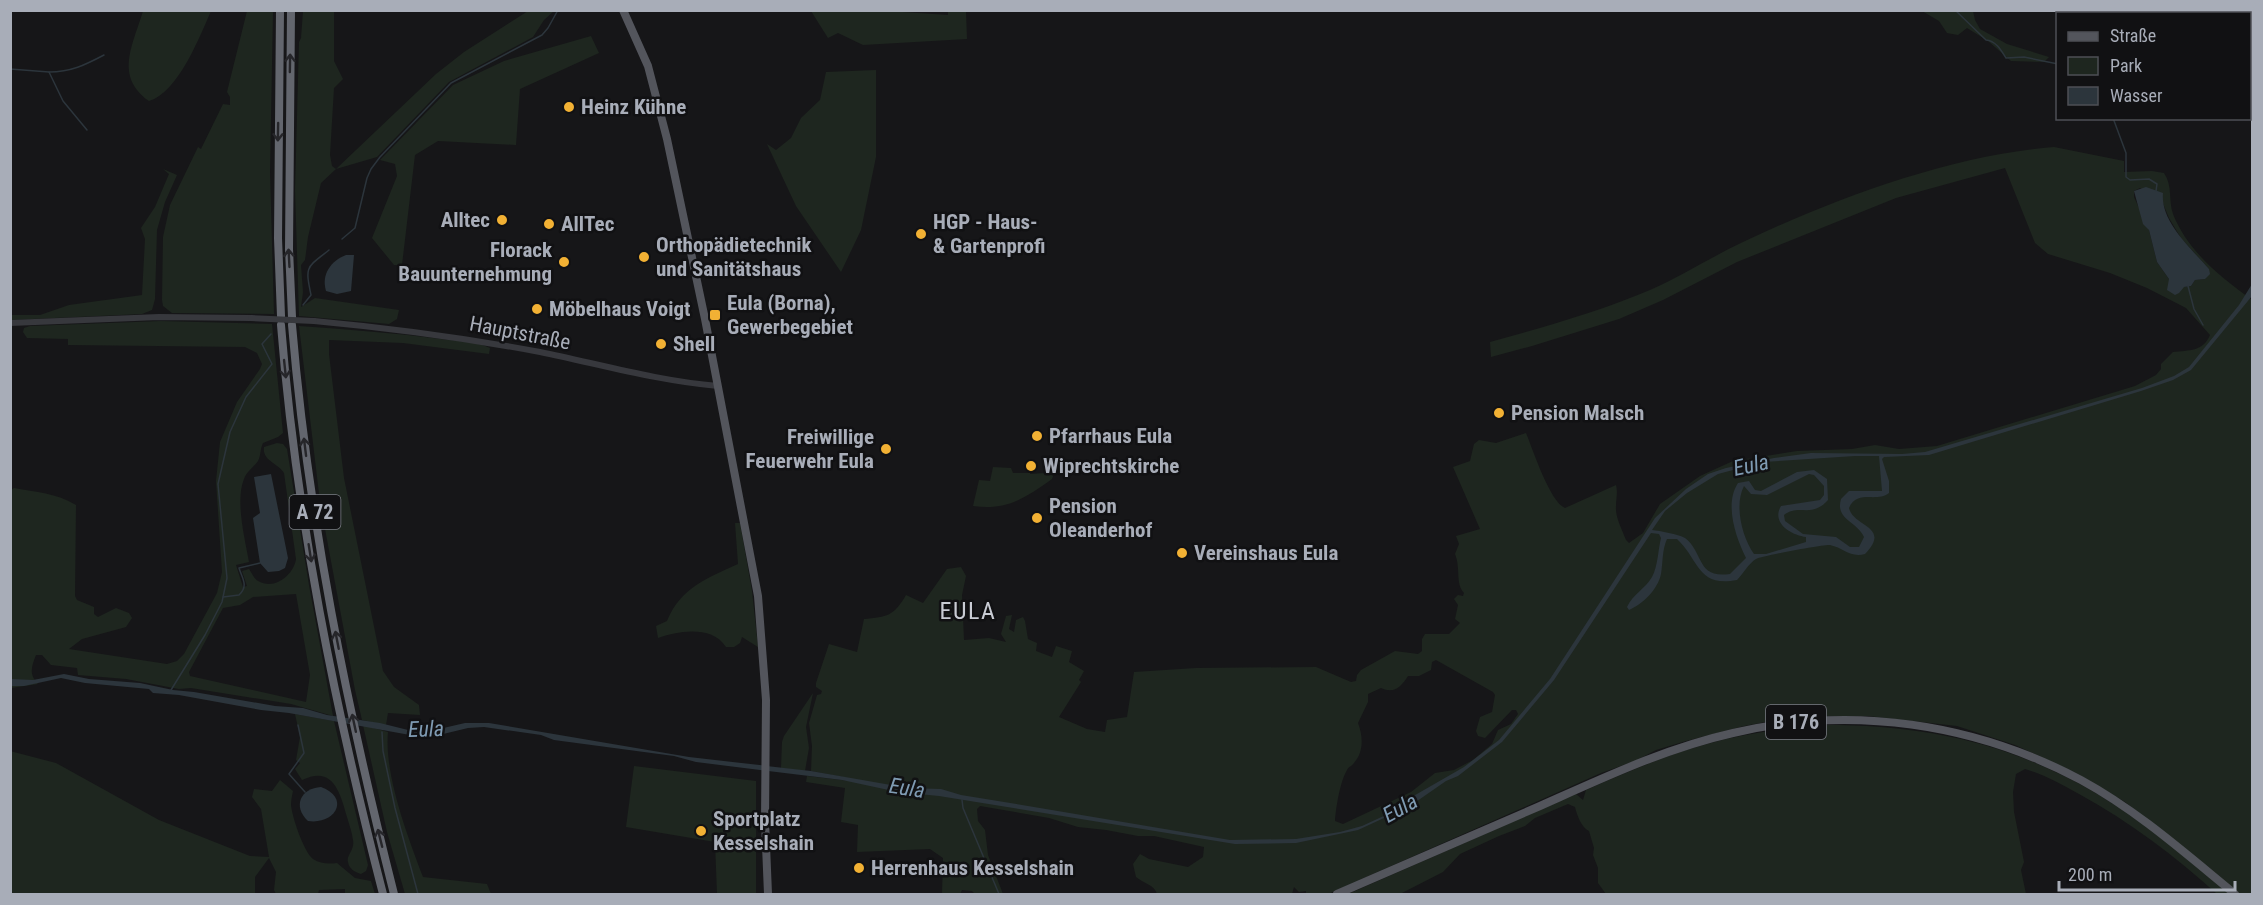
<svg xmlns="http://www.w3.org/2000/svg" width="2263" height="905" font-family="'Roboto Condensed',sans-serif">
  <rect width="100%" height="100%" fill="#161618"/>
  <g fill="#1e261f" fill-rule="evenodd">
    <path d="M143,11h68c-11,25 -33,82 -62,90 -35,-25 -16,-56 -6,-90z"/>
    <path d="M247,11h26l-3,161 4,142 -102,-1 -9,-7 -1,-6 1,-63 7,-32 28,-58 3,2 22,-45 7,1v-8l-3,-5z"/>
    <path d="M303,11h31v50l9,18 -9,9 -4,67 2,11 4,3 100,-95 28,-22 64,-41h26l-10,9 -11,17 -84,45 -72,75 -41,12 -15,14 -13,54 -3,23 -4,5 2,27 -2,15 14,-9 84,12 -2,9 -8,5 -90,-8 -4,-126 4,-148 2,-4z"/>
    <path d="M888,11l60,4v-4h18l1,28 -104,6 -25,-12 -10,5 -17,-27z"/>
    <path d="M1922,11h51l2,9 5,9 27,15 42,13 -5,5 -33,-1 -23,-20 -21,-13 -9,7 -11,-2 -8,-12z"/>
    <path d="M591,36l8,17 -79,36 -4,56 -78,-4 -23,14 -13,110h-8l-22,-27 25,-62 -2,-12 -15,-4 73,-75 51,-24z"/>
    <path d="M876,70v87l-15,73 -20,42 -45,-66 -29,-62 9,6 15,-12 10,-20 19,-18 6,-28z"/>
    <path d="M2054,147l70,14v11l28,-1 12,2c9,13 4,27 9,41 15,38 48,63 79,86v594h-12l-115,-92 -49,-29 -28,-13 -33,-15 -58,-19 -89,-10h-48l-44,4 -32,6 -58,15 -30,9 -21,11 -34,12 -273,121h-22v-3l-7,1 -5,-5 -2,7h-135c-2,-9 -14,-11 -21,-17l-3,-13 7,-10 9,5 39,8 15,-10 1,-10 -50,-11h-16l-32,-6 -28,-3 -29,-9 -69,-12 -3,3 1,12 7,9 3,25 15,39h-28l-3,-3 -10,-1 -2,4h-18l1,-36 -13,-9 -73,3 1,-27 -17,-3 4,-34 -39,-6 1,-6 43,5 -2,-3 -37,-7 1,-25 -3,-23 8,-28 4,-1 1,-3 -6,-4v-4l13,-39 28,8 7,-33c23,-2 30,-3 42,-24l17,8 24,-34 14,-2 5,9 -4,19 2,45 25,-2 17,4 -5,-8 5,-18 6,-1 -3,14 5,3 2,-12 7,-3 2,4 3,18 9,4 -1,8 16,6 4,-11 16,5 -3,11 15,9 -5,9 2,2 -22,35 28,12 18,3 2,-12 20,-3 7,-45 62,-4 120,-1 35,15 5,-1 1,-6 4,-5 34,-19 23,3 4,-3v-12l3,-5h24l11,-11 -5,-4 3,-14 -4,-6 4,-4 5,1 1,-3c-9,-10 -3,-24 -9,-39l4,-10 -3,-8 24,-7 -27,-62 17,-6 4,-17 5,-4 17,3 30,-10c7,17 24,69 39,75l51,-23c2,8 0,13 0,21 -1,11 6,23 10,34l3,3 14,-10 17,-29 40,-28 33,-15 64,-10 55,-2 23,-4 24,4 38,-3 198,-60 21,-11 5,-6v-5l12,-12c16,-2 30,0 37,-17l-24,-27 -39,-20 -37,-15 -62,-19 -13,-11 -30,-75 -109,30 -159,64 -74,38 -44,19 -87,27 -41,11 -1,-15c54,-15 108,-30 160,-52 32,-14 61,-33 93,-48 93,-44 209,-87 311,-95zM2140,188l22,13 7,17 12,20 28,31 -4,10 -10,1 -4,6 -7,1 -15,-5v-3l-12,-17 -8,-32 -15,-33v-6zM1436,660l57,32 2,3 -3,17 -12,5 -4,14 2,5 7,2 27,-28h4l2,4 -7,10 -13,6 -6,14 -19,16 -19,10 -19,3 -24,19 -68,32 -8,-3c1,-14 5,-39 12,-51 2,-4 4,-3 7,-7 10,-11 9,-27 4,-40l10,-21v-8l13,-6c13,6 20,-1 27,-12h11l12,-6 1,-8z"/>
    <path d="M163,169l14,6 -12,27 -8,28 -2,69 -3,11 -10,4 -131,6v-5h29l29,-10 73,-10 3,-56 -4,-11 14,-21 14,-33z"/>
    <path d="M161,321l111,3 11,109 -5,4 -15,6c-3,6 -2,12 -5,18 -4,6 -11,10 -14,18 -9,22 1,60 5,83l-13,3 7,22 4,-1 -5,-15 7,-2c3,4 5,10 9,12 17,10 36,-7 38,-22l-12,-86c-6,-10 -22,-12 -20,-26l13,-4 6,1 4,5 22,136 24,131 -42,-12 -100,-16 -12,1 -53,-10 -48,-4 -1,-7 -26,-3 -9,-10h-6c-5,13 -7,19 2,29l-27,4v-198l3,-2c22,4 42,5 62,17l-1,91 2,4 17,7v7l4,3 18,-9 13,5 3,5 -6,9 -44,12 -13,10 98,15 10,-3 7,-7 33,-61 5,-21 -6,-91 4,-39 17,-40 23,-33 2,-5 -5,-11 -12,-6 -177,-2v-6l-41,-1 -4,-6 1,-4 6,-2zM296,594l14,81 -4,27 -116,-26 -1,-4 34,-64 17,-3 13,-8z"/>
    <path d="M299,326c46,3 94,7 142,13 15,2 35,2 49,9l-1,6 -86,-11 -74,-3v14l15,124 39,193 11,16 25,18 1,10 -32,-2 -2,12 -24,-5 -7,-30 -35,-188z"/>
    <path d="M1050,465l5,6 -3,8c-27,19 -45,32 -79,27l6,-26 11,1 3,-14 18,1 2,5h17v1l14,-1 2,-7z"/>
    <path d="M735,523h5l12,68 6,56 -16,-10 -2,6 -6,4h-8c-14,-22 -48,-16 -68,-9l-2,-12 11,-5c14,-34 41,-43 71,-57z"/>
    <path d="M813,693l-7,34 3,21 -4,23 -24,-3 1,-26 2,-6z"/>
    <path d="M295,714l39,7 34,144 -2,6 -5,3c-6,-2 -12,-5 -13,-12 -2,-7 7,-12 5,-22 -1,-8 -4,-16 -6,-23 -7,-25 -14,-52 -45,-37l-7,-11 5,-6 -4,-3 4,-23z"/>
    <path d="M363,725l25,7c-4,43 20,105 35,145l64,7 4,10h-86l-18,-62z"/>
    <path d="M1825,725c101,0 186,18 274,70 47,28 89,65 131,99h-13c-42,-38 -87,-72 -138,-100 -18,-10 -34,-19 -54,-25l-9,5 -3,18 1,20 10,50 -3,8 5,24h-420l-8,-11v-15l-5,-13 1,-7 -5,-17c-8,-4 -12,-16 -14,-24l-7,-3 -33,14 -10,8 -26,10 -39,18 -17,18 -43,22h-52l228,-100 7,6 3,-10c39,-17 80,-35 121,-46 38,-11 77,-16 118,-19z"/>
    <path d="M10,751l46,12 103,57 91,36 19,1 -8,-48 -9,-12 2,-8 18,2 8,-11 13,11c-1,5 -2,9 -2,14 1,12 13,47 22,54 8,5 15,5 24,4l18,15 16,3 4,13h-30v-5l-26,1 -1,4h-42l-2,-4 2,-18 -7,-14 -14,19v17h-244z"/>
    <path d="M634,766l122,15v113h-39l-2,-52 -89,-15z"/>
  </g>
  <g fill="#2c353c" fill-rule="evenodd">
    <path d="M2146,187l17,6c-3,29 29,56 46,76l1,5 -5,5 -10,1 -4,6 -7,1 -5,6 -4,2 -8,-5 2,-11 -12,-17 -8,-32 -6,-6 -9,-33z"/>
    <path d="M346,255h8l-3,36 -14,3 -11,-3c-5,-17 5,-30 20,-36z"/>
    <path d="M2252,284v12l-61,74 -18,10 -32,11 -212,64 -45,2 -2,2 7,22v12c-12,10 -32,-4 -40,15 4,19 43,18 16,46 -15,4 -21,-6 -35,-9 -6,-1 -68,11 -74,14 -7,4 -13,15 -19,21 -40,8 -38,-21 -60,-41h-10c-5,11 -4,23 -6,35 -3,15 -18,30 -32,36l-2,-3c6,-13 18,-18 25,-30 6,-11 6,-27 9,-39l-2,-4 -8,-1 -97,147 -52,62 -44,34 -12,5 -36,25 -52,24 -62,13 -61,1 -296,-48 -41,-4 -56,-12 -146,-18 -22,-6 -120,-16 -13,-5 -57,-8 -16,1 -29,7h-29l-121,-22 -28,-3 -82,-15 -26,-2 -4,-4 -64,-6 -24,-5 -37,8h-13v-7l22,1 31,-6 25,5 51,4 33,7 21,2 81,14 28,2 24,7 53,8 28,7 31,-1 26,-6h24l200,34 122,14 97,17 33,1 20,6 61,10 208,35 66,-1 44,-7 22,-6 39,-18 9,-10 54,-31 35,-27 51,-61 105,-161 31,-29 22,-15 18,-6 48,-10 37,-5 91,1 23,-2 217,-64 32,-12 15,-9 50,-62zM1855,456h24l3,35h-33l-8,8c-6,21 16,22 23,38l-5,10h-9l-14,-10 -33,-3 -18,-13 -1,-6c15,-12 27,4 44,-15l-1,-21 -13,-9 -17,2 -36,19 -6,-1 -6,-9 -11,2c-14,21 -2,55 8,75l-16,16c-34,5 -26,-22 -45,-36 -7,-4 -25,-7 -33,-8l13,-19 22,-18 31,-19 45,-12zM1809,474l5,1 10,11v9l-4,5 -39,6c-10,17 10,29 25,31v5l-40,12h-12c-12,-17 -20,-49 -10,-68l7,8 16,1z"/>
    <path d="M271,474l17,84 -3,10 -6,3 -11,1 -8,-9 -7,-45 7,-5 -6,-36z"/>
    <path d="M321,787c30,11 14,38 -13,34 -16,-15 -7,-33 13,-34z"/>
  </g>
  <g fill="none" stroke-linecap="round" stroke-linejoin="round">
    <g stroke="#2c353c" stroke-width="1.5">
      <path d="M1955,10l31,30c10,1 15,10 20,18l18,-1 34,7"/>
      <path d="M10,69l39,3 14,29 24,29"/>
      <path d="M49,72c22,0 36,-7 55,-17"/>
      <path d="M2113,118l13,35v24l4,3 19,-1 8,5 -1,7"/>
      <path d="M342,239l13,-11 12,-50 4,-9 9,-12 71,-74 91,-48 6,-7 10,-18"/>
      <path d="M2188,286l6,23 9,16"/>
      <path d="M303,305l8,-10c-6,-29 -5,-27 18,-45"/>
      <path d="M223,597l16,-2c10,-9 3,-17 0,-27l21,-5"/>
      <path d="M171,690l34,-55 17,-33 5,-24 -9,-94 12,-52 16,-35 26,-33 -10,-20 9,-10"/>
      <path d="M298,725l6,28 -15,21 16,18"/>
      <path d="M382,732l1,19 12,57 23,86"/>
      <path d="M962,800l1,8 36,86"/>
    </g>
    <g stroke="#37383d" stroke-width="6">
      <path d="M314,321c76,7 151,17 226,31 59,12 118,29 178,34"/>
      <path d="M10,323l149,-6 92,1"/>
    </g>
    <g stroke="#53555c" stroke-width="8">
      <path d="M623,10l25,56 19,73 38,180 53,277 8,104 -1,121 3,73"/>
      <path d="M1337,894c68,-29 135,-59 203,-88 63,-28 126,-58 193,-73 119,-28 241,-10 348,47 57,31 105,74 154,114"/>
    </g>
    <g stroke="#63666e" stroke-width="8">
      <path d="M280,10l-2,228 3,78"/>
      <path d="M291,10l-2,239 3,68"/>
      <path d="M281,325c15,192 54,383 102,569"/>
      <path d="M292,325c16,193 55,383 102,569"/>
    </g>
    <path stroke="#37383d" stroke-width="6" d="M251,318l63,3"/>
  </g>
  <defs><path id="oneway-shaft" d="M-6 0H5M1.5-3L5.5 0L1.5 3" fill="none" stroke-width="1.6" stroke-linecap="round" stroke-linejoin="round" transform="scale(1.5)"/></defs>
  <g stroke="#26262a">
    <use href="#oneway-shaft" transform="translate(290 63) rotate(-89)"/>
    <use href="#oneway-shaft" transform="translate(278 132) rotate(91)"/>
    <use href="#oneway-shaft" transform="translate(289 258) rotate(-93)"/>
    <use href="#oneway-shaft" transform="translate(285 369) rotate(84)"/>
    <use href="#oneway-shaft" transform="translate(305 447) rotate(-97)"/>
    <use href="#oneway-shaft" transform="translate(310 553) rotate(81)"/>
    <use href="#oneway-shaft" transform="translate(337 640) rotate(-101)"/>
    <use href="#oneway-shaft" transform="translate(354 723) rotate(-102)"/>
    <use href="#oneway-shaft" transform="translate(380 838) rotate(-104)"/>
  </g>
  <g fill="#f2b134" stroke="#111113" stroke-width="2">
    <circle cx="569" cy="107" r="6"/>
    <circle cx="502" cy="220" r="6"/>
    <circle cx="549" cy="224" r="6"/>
    <circle cx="921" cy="234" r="6"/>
    <circle cx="644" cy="257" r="6"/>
    <circle cx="564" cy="262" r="6"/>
    <circle cx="537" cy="309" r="6"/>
    <rect x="709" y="309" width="12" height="12" rx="3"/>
    <circle cx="661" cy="344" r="6"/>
    <circle cx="1499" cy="413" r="6"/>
    <circle cx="1037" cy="436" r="6"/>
    <circle cx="886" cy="449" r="6"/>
    <circle cx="1031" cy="466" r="6"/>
    <circle cx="1037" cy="518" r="6"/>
    <circle cx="1182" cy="553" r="6"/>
    <circle cx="701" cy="831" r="6"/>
    <circle cx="859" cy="868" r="6"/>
  </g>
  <g text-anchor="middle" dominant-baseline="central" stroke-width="5" stroke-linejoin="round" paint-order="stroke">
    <g fill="#111113" stroke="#7b7e86" stroke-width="1.5">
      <rect x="289.5" y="495" width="51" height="34" rx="4.5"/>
      <rect x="1766" y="705" width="60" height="34" rx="4.5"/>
    </g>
    <g font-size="20" font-weight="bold" fill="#a8adb8">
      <text x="315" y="512">A 72</text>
      <text x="1796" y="722">B 176</text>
    </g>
    <g font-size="21" font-weight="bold" fill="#a8adb8" stroke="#111113" text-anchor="start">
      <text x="581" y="107">Heinz Kühne</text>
      <text x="490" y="220" text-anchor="end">Alltec</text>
      <text x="933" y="222">HGP - Haus-<tspan x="933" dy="24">&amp; Gartenprofi</tspan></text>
      <text x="561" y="224">AllTec</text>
      <text x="656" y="245">Orthopädietechnik<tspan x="656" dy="24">und Sanitätshaus</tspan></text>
      <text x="552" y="250" text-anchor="end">Florack<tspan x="552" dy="24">Bauunternehmung</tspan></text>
      <text x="727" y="303">Eula (Borna),<tspan x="727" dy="24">Gewerbegebiet</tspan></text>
      <text x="549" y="309">Möbelhaus Voigt</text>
      <text x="673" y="344">Shell</text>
      <text x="1511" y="413">Pension Malsch</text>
      <text x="1049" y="436">Pfarrhaus Eula</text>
      <text x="874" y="437" text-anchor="end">Freiwillige<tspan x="874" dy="24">Feuerwehr Eula</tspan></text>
      <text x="1043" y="466">Wiprechtskirche</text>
      <text x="1049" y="506">Pension<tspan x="1049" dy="24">Oleanderhof</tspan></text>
      <text x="1194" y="553">Vereinshaus Eula</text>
      <text x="713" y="819">Sportplatz<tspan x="713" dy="24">Kesselshain</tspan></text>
      <text x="871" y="868">Herrenhaus Kesselshain</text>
    </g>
    <g font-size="21" fill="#a8adb8" stroke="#111113">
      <text transform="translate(520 333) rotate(11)">Hauptstraße</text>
    </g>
    <g font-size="22" font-style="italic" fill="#7f9bb3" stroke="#111113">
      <text transform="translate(1751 465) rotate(-12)">Eula</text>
      <text transform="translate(426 729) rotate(-2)">Eula</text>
      <text transform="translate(907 788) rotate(9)">Eula</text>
      <text transform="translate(1400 808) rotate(-29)">Eula</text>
    </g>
    <g font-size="24" letter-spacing="1.5" fill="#c9ccd4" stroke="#111113">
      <text x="968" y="611">EULA</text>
    </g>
  </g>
  <rect width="2263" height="905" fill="none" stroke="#a8adb8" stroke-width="24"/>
  <rect x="2056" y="12" width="195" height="108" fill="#111113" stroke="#4d4f55" stroke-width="1.5"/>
  <rect x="2068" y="32" width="30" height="9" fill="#53555c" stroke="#4d4f55" stroke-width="1.5"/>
  <text x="2110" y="42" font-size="18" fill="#a8adb8">Straße</text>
  <rect x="2068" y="57" width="30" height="18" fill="#1e261f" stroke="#4d4f55" stroke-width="1.5"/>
  <text x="2110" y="72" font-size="18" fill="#a8adb8">Park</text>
  <rect x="2068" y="87" width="30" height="18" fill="#2c353c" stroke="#4d4f55" stroke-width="1.5"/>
  <text x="2110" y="102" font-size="18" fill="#a8adb8">Wasser</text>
  <path d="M2059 881v9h176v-9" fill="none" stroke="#a8adb8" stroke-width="3"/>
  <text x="2068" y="881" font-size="18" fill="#a8adb8" stroke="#111113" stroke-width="4.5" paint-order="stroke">200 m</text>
</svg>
